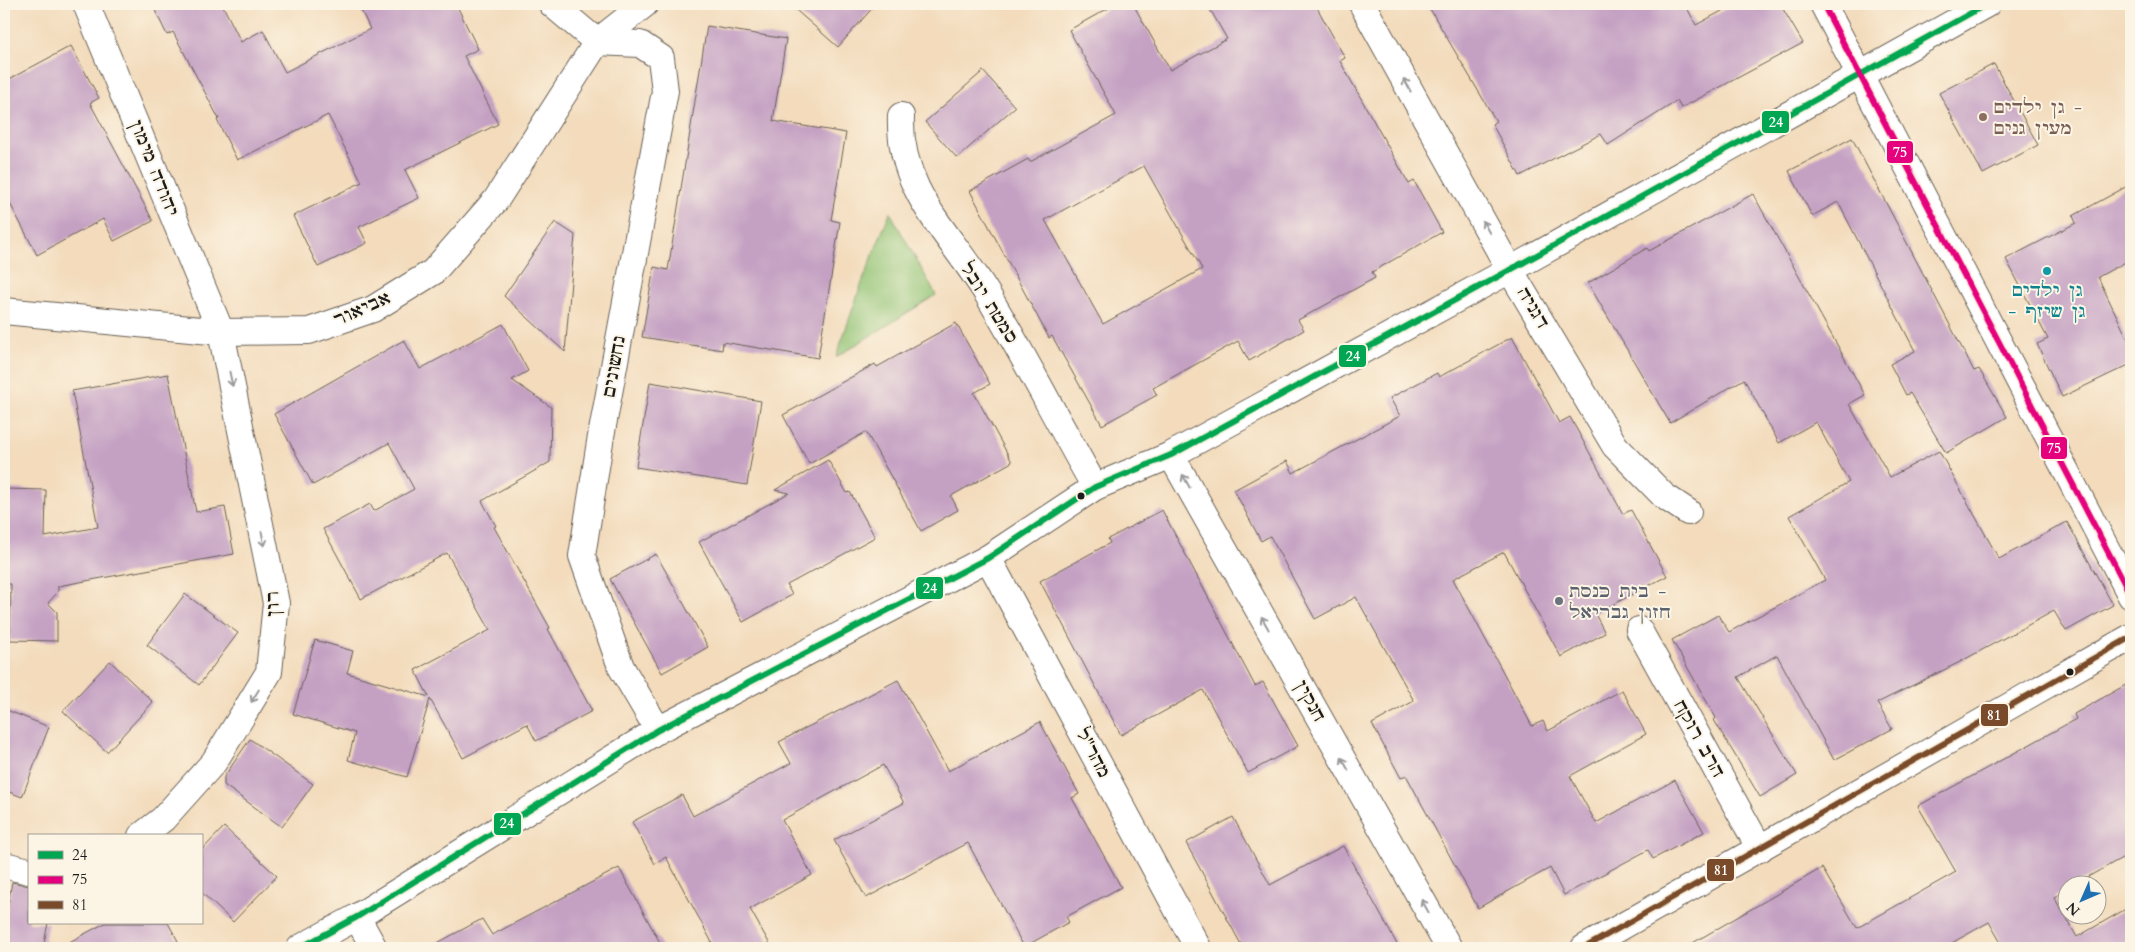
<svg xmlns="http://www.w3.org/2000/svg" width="2135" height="952" font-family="Cardo,'Frank Ruhl Libre',serif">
  <rect width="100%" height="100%" fill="#fcf5e5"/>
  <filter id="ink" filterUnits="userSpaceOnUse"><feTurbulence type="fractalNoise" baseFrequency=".02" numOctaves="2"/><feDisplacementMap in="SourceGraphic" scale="10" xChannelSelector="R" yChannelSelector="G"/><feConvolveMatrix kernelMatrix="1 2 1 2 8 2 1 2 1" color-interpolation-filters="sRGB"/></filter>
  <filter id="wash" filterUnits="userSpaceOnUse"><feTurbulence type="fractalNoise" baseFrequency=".0096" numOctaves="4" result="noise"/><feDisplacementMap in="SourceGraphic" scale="20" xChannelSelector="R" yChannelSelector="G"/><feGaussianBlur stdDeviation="1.12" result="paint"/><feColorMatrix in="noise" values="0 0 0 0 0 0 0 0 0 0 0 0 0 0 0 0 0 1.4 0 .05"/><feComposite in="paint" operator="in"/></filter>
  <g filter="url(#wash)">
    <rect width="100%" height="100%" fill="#f3dbbc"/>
    <path fill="#91c373" stroke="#567048" d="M890,212l46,83 -100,62 24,-69z"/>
    <g id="blocks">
      <g fill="#c4a0c3" fill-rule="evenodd">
        <path d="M152,4h70l19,38 22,-12 22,42 85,-43 -12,-25h98l22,45 -14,7 34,68 -93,46 14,28 -60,29 8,16 -49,24 -25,-51 69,-34 -34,-67 -91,45 -20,-40 2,-1 -46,-87 -6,3z"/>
        <path d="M789,4h87l-38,43z"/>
        <path d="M1116,4h17l37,66 57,-31 -20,-35h108l30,54 -5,3 69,123 5,-3 28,51 -70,40 3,6 -77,42 6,10 -55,31 -11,-20 -85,47 4,7 -55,30 -50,-89 -3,2 -79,-147 58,-32 2,3 86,-47 -47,-85zM1144,166l58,103 -99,55 -58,-104z"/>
        <path d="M1427,4h258l11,21 39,-21h45l23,39 -122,65 -4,-7 -69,44 -7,-11 -81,42 -28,-52 4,-3z"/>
        <path d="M707,26l79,13 -13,82 73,12 -15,87 9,2 -22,136 -95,-16 -1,8 -80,-13 12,-70 14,3z"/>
        <path d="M71,46l28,52 -9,5 63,118 -39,20 -11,-22 -66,36 -33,-63v-110z"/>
        <path d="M1994,64l44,81 -55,29 -44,-81z"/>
        <path d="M983,71l32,36 -58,51 -32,-36z"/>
        <path d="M1852,138l122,233 5,-2 28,48 -61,36 -36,-60 -4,2 -16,-31 25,-13 -77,-149 -26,14 -23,-45z"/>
        <path d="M2131,184v75l-33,18 33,69v18l-69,33 -25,-53 11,-5 -42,-80 70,-36 -3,-7z"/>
        <path d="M1753,194l112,201 -16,9 41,73 49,-26 60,108 68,-37 46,83 -47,26 -12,-20 -96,52 -81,40 15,26 -58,31 -57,-105 -39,22 59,98 -37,22 -46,-77 2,-2 -44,-78 46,-25 11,17 96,-52 -36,-64 60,-34 -33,-60 -37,21 -35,-64 -74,44 -82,-140 59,-35 2,3z"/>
        <path d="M555,222l20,13 -10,117 -61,-56z"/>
        <path d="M956,323l34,61 -16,9 38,69 -61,34 7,14 -37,21 -55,-99 -57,32 -26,-49 92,-51 2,3z"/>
        <path d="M503,324l25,47 -16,9 39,27 -1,55 -68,39 14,25 -2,1 56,101 -2,1 44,82 -56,30 -9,-17 -64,34 -33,-59 -23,78 -59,-17 7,-27 -62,-19 22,-74 38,11 -6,22 82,24 -14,-27 75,-40 -43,-77 -86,46 -38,-70 47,-25 4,7 40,-22 -25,-46 -76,42 -39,-71 130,-74 16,29z"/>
        <path d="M1512,337l47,86 11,-6 53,97 8,-4 36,66 -72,38 10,19 -44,24 -57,-105 -51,27 79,147 11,-5 5,10 74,-41 24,44 -76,42 26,47 79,-43 29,52 -51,27 -5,-9 -84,45 -14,-27 -72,40 -72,-133 -5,3 -29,-54 42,-23 -58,-104 -41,22 -45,-83 -9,5 -27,-51 53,-29 6,12 107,-57 -10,-18 47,-25 2,4z"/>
        <path d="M168,374l28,138 29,-5 9,47 -176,32v6l-10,11 9,9v29l-47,-1 1,-56h-7v-95l42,1 -1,47 53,-10 -26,-136z"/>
        <path d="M650,382l111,19 -14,84 -111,-18z"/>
        <path d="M828,460l19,33 3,-1 25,45 -88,48 5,10 -49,27 -44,-80 90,-49 -14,-3z"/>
        <path d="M1162,510l93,176 8,-4 35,64 -50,27 -45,-83 -82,45 -81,-154 70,-38 -2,-4z"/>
        <path d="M656,554l52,93 -46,26 -52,-94z"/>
        <path d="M185,594l53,39 -39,52 -52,-40z"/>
        <path d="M110,661l43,41 -46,50 -44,-41z"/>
        <path d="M898,680l50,91 92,-49 39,72 -7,4 49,89 -55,30 3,5 -45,25 -56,-104 -102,55 -32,-58 70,-37 -21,-38 -101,55 30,55 -62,34 22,39h-57l-49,-91 -11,7 -23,-42 50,-27 11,21 98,-53 -12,-21z"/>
        <path d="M2131,682v171l-56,31h-7v5l-14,8 23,40 54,-31v42h-127l-15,-26 -46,26h-259l138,-80 35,60 99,-56 -38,-66 158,-87 -2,-5z"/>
        <path d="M4,709l45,18 -27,70 -18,-7z"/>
        <path d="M250,739l63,45 -31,43 -58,-42v-8z"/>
        <path d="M1233,817l37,68 73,-39 56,102h-156l-57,-105z"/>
        <path d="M224,827l53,49 -44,46 -32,-30v-41z"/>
        <path d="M619,868l44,80h-235l54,-29 10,16z"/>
        <path d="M12,882l17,4v37h19l-5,25 -39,-6v-15z"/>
        <path d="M105,923h63l10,18 -13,7h-107z"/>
      </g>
    </g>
  </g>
  <g filter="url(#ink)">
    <use href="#blocks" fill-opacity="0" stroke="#675f54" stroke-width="1"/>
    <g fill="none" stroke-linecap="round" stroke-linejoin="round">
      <defs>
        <g id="street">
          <path d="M86,4l135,328 55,271 -7,69 -55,90 -51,57 -22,17"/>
          <path d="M552,4l45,38"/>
          <path d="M1362,4l148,266 105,176 49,50 24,16"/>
          <path d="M1823,4l308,592"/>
          <path d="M597,42l43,2 21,14 4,33 -65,351 -18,114 39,111 37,63"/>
          <path d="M901,116c-3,75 49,117 85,176 38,64 72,130 109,195"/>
          <path d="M4,311l217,21 88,-1 64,-22 60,-37 63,-72 101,-158 48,-38"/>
          <path d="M1171,455l278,493"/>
          <path d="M988,558l210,390"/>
          <path d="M1639,630l121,219"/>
          <path d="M4,865l25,6"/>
          <path d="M357,917l17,31"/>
          <path d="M300,948l57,-31 301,-187 330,-172 107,-71 76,-32 339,-185 477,-266"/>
          <path d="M1584,948l547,-311"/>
        </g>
      </defs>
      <use href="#street" stroke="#675f54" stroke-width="28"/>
      <use href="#street" stroke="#fff" stroke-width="26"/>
      <defs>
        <path id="bus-1" d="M300,948l57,-31 301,-187 330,-172 107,-71 76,-32 339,-185 477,-266"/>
        <path id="bus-2" d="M1823,4l308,592"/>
        <path id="bus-3" d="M1584,948l547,-311"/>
      </defs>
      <use href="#bus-1" stroke="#fcf5e5" stroke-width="10"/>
      <use href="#bus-2" stroke="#fcf5e5" stroke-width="10"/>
      <use href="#bus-3" stroke="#fcf5e5" stroke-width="10"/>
      <use href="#bus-1" stroke="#00a651" stroke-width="6"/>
      <use href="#bus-2" stroke="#e5007d" stroke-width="6"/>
      <use href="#bus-3" stroke="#7a4b2a" stroke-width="6"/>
    </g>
    <defs><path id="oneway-shaft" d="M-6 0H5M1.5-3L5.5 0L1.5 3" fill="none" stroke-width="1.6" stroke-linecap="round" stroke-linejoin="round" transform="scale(1.25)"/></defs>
    <g stroke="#999">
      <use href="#oneway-shaft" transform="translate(1407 85) rotate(-119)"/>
      <use href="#oneway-shaft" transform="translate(1486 227) rotate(-119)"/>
      <use href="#oneway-shaft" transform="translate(231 379) rotate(78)"/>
      <use href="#oneway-shaft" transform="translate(1186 481) rotate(-119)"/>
      <use href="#oneway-shaft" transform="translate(263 539) rotate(79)"/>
      <use href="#oneway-shaft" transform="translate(1265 623) rotate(-119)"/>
      <use href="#oneway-shaft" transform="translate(255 696) rotate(121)"/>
      <use href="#oneway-shaft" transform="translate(1345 764) rotate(-119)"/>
      <use href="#oneway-shaft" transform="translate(1425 906) rotate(-119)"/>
    </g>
  </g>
  <circle fill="#8d6e63" stroke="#fcf5e5" stroke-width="2" cx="1983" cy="117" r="5"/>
  <circle fill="#0f9aa8" stroke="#fcf5e5" stroke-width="2" cx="2047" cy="271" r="5"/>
  <g fill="#1c1c1c" stroke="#fcf5e5" stroke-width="2">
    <circle cx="1081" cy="496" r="4.5"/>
    <circle cx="2070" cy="672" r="4.5"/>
  </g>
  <circle fill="#6b7280" stroke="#fcf5e5" stroke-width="2" cx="1559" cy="601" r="5"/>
  <g text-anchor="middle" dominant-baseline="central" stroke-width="4" stroke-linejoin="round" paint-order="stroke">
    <g font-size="18" fill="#785e54" stroke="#fcf5e5" text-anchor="start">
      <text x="1993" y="107">גן ילדים -<tspan x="1993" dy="21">מעין גנים</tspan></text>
    </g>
    <g font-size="18" fill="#1c1c1c" stroke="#fcf5e5">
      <text transform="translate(154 168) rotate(68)">יהודה מימון</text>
      <text transform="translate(989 303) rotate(58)">סמטת יובל</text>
      <text transform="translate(1533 308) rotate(59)">דגניה</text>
      <text transform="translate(362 309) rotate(-24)">אביאור</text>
      <text transform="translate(614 367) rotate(-80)">נחשונים</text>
      <text transform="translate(273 604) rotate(-92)">רון</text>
      <text transform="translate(1310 701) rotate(61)">חנקין</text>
      <text transform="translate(1699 739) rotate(61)">הרב רוקח</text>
      <text transform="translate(1093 753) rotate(62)">מהר"ל</text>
    </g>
    <g font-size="18" fill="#0d838f" stroke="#fcf5e5">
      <text x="2047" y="290">גן ילדים<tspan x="2047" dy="21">- גן שיזף</tspan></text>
    </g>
    <g font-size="18" fill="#5b616d" stroke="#fcf5e5" text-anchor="start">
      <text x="1569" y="591">בית כנסת -<tspan x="1569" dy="21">חזון גבריאל</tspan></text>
    </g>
  </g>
  <g stroke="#fcf5e5" stroke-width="2">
    <rect x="1761" y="110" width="29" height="24" rx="5" fill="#00a651"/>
    <rect x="1886" y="140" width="28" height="24" rx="5" fill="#e5007d"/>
    <rect x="1338" y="344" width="29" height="24" rx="5" fill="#00a651"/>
    <rect x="2040" y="436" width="28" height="24" rx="5" fill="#e5007d"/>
    <rect x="915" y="576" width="29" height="24" rx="5" fill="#00a651"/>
    <rect x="1980" y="703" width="29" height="24" rx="5" fill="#7a4b2a"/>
    <rect x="493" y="812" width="29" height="24" rx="5" fill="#00a651"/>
    <rect x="1706" y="858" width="29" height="24" rx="5" fill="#7a4b2a"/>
  </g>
  <g font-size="14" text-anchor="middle" font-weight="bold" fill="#fff">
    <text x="1776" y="127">24</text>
    <text x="1900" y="157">75</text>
    <text x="1353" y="361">24</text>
    <text x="2054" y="453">75</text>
    <text x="930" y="593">24</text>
    <text x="1994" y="720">81</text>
    <text x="507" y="828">24</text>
    <text x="1721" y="875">81</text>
  </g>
  <rect width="2135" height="952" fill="none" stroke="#fcf5e5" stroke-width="20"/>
  <rect x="28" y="834" width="175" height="90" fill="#fcf5e5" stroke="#a29e95"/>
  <rect x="38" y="851" width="25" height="8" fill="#00a651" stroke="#a29e95"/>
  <text x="72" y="860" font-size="15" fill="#1c1c1c">24</text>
  <rect x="38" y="876" width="25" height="8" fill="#e5007d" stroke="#a29e95"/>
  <text x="72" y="884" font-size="15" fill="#1c1c1c">75</text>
  <rect x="38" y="901" width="25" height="8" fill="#7a4b2a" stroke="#a29e95"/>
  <text x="72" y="910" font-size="15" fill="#1c1c1c">81</text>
  <g transform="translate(2082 900) rotate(225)"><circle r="24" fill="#fcf5e5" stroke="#a29e95"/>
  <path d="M0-4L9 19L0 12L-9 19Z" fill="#1f6fb2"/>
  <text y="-8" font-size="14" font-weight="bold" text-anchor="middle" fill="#1c1c1c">N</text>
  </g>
</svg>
